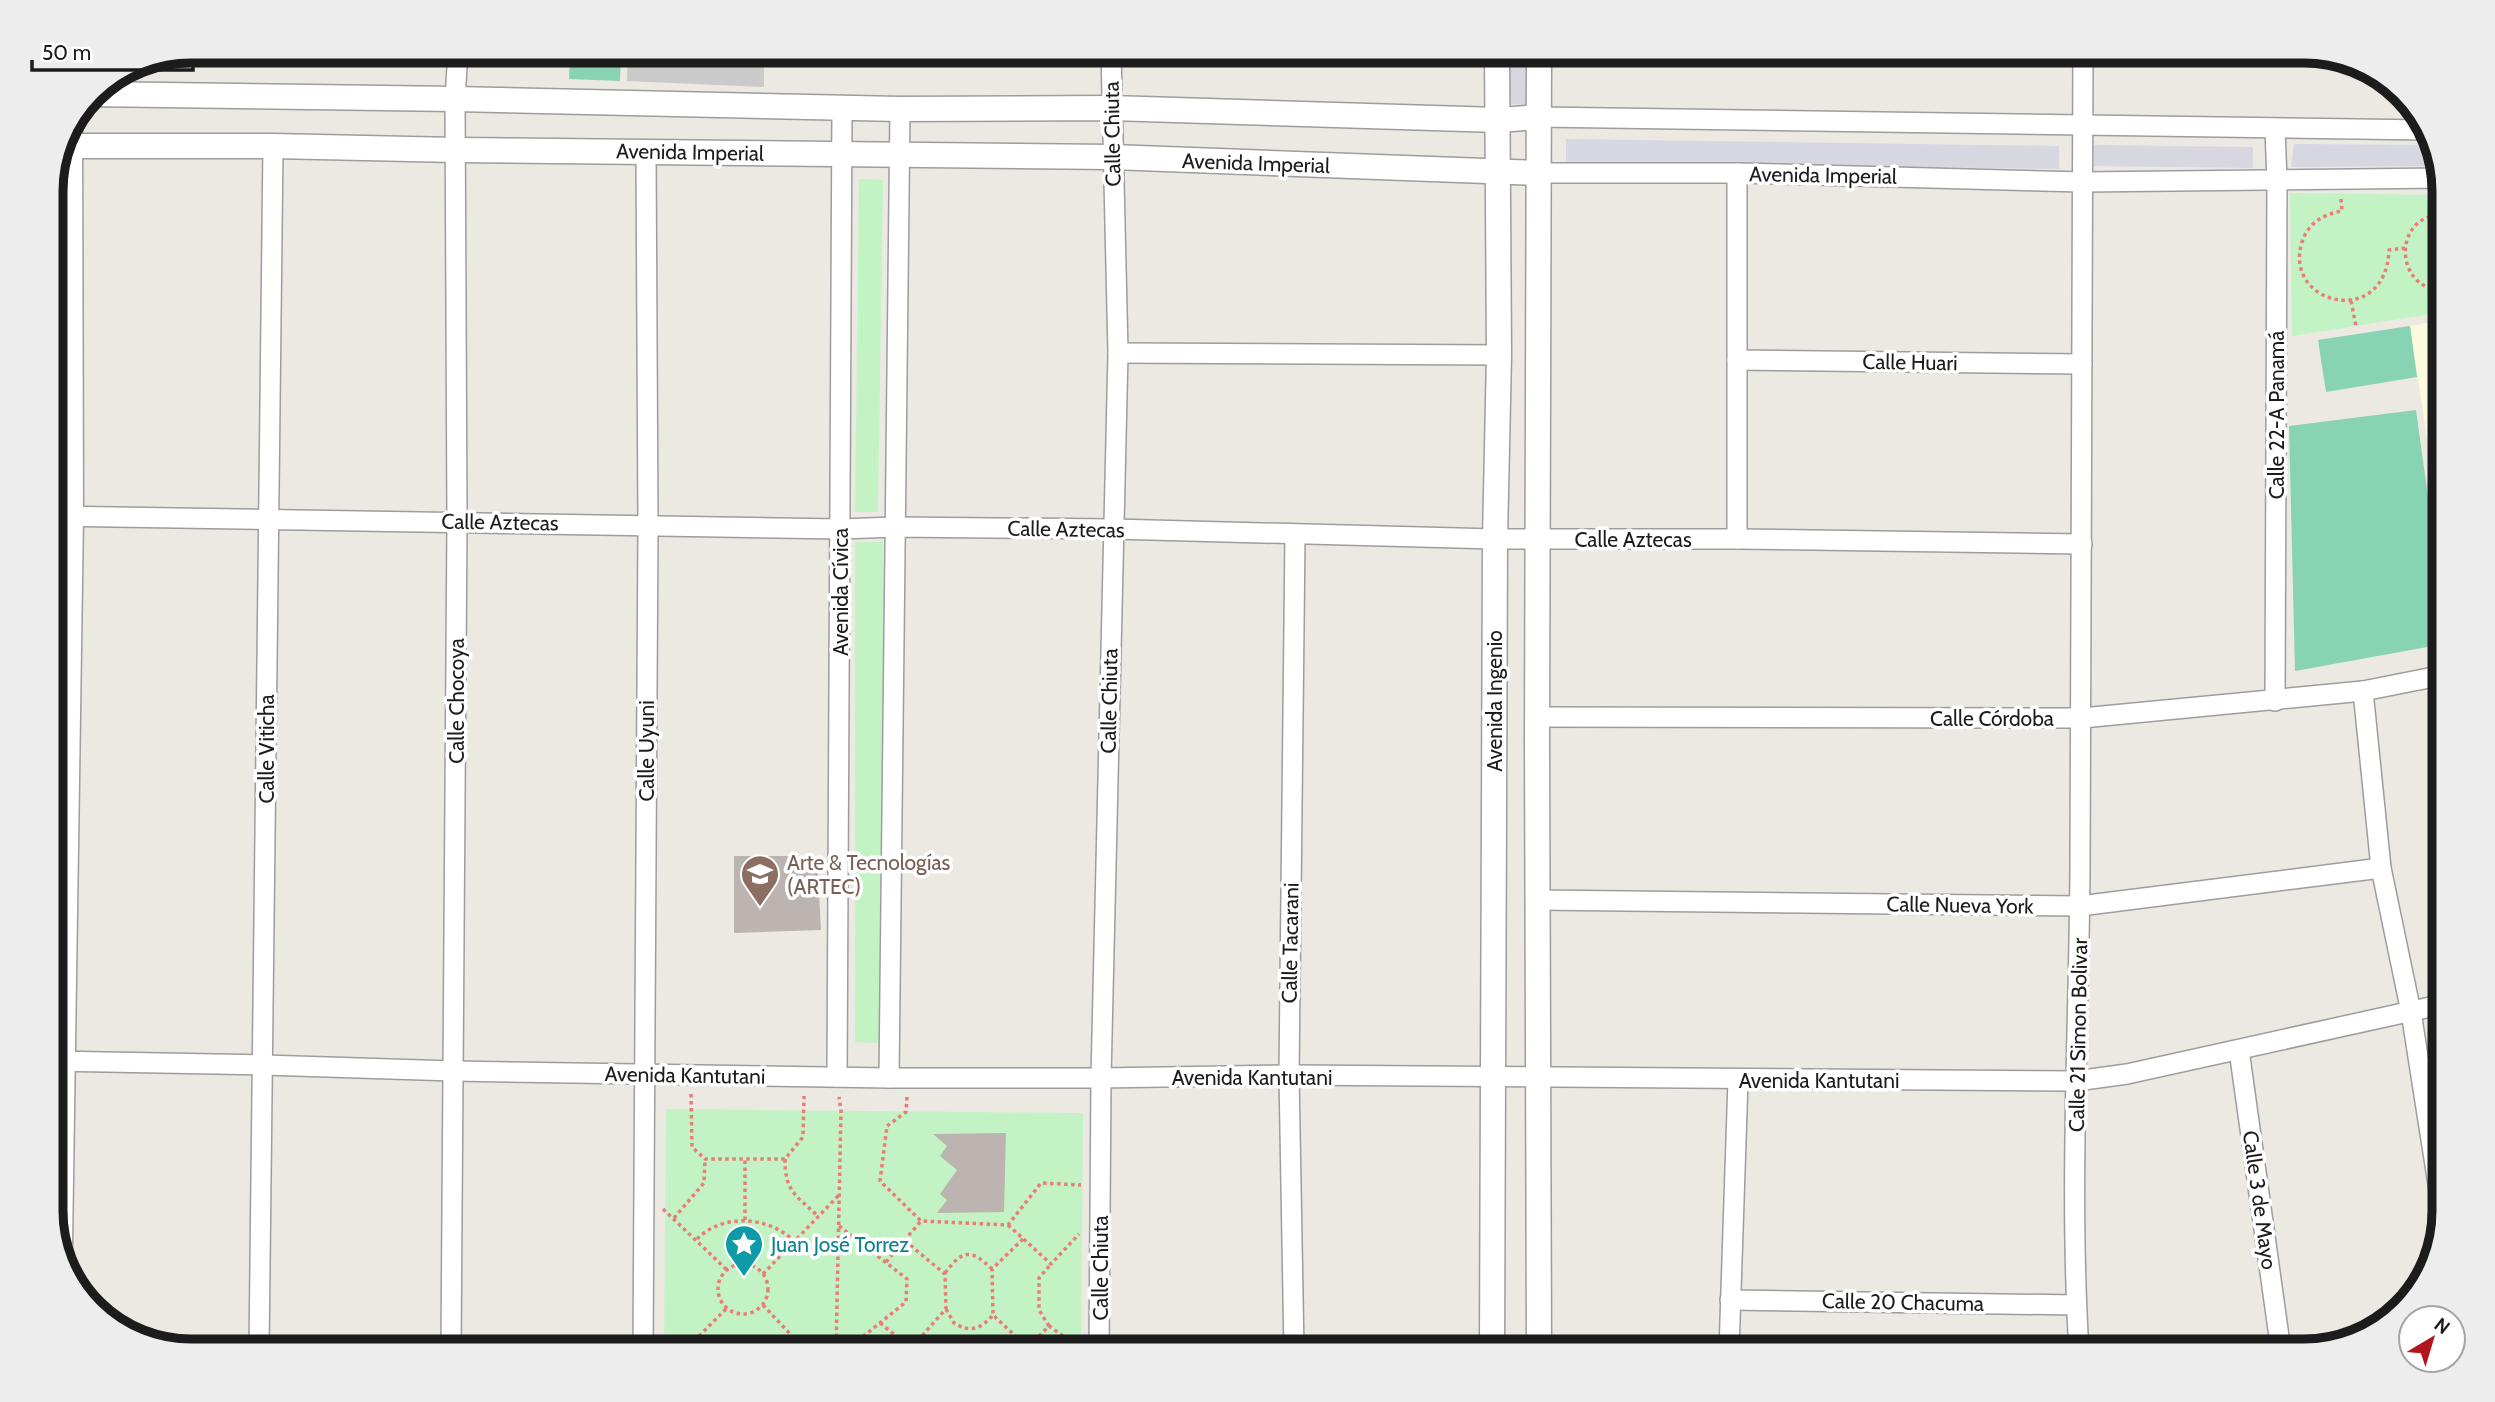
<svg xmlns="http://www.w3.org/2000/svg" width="2495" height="1402" font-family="Cabin,sans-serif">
  <rect width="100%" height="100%" fill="#ece8e2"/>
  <path fill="#fbfadd" d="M2444,320v233l-34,-227z"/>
  <path fill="#cacaca" d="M628,51h136v36l-137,-6z"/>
  <g fill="#c3f3c5">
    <path d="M859,179l24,1 -5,332h-23z"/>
    <path d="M2290,193l154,2v117l-152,24z"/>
    <path d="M855,542h28v501l-28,-1z"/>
    <path d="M666,1109l417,4 -2,238h-417z"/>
  </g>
  <g fill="#88d3b3">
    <path d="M570,51h51l-1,30 -51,-2z"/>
    <path d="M2410,326l7,51 -91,15 -8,-52z"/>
    <path d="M2416,410l28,202v32l-149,27 -6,-245z"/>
  </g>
  <g fill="#d7d7e2">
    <path d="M1510,51h19v54l-19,-1z"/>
    <path d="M1566,139l493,7v23l-493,-7z"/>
    <path d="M2294,144l139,1 6,21 -148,1z"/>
    <path d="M2094,145l159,2v21l-159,-2z"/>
  </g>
  <g fill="#bcb4b0">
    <path d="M734,856h83l4,74 -87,3z"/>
    <path d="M1006,1133l-2,79 -67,1 10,-13 -7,-6 17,-24 -17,-14 7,-10 -14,-12z"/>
  </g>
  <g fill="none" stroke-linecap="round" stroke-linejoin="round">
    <defs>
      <g id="minor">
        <path d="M1539,117l889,13"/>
        <path d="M2275,129l2,52 -2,520"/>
        <path d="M1539,173h198l346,9 360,-4"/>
        <path d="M1118,353l381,2"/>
        <path d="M1737,360l345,4"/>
        <path d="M51,516l790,13 54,-2 218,2 382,10h242l345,5"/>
        <path d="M1737,539v-366"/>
        <path d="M2363,691l18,177 30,144 32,204"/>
        <path d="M1537,717l545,1 281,-27 81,-16"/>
        <path d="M1537,900l543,6 301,-38"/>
        <path d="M2239,1050l42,301"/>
        <path d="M51,1061l213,4 189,6 436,7h212l188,-3 787,6 51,-7 317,-70"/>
        <path d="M837,1077l5,-970"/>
        <path d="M889,1078l11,-969"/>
        <path d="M1730,1300l346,5"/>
        <path d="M259,1351l14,-1205"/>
        <path d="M451,1351l6,-830 -2,-422 3,-48"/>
        <path d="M643,1351l5,-825 -2,-375"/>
        <path d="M1099,1351l2,-273 17,-725 -7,-302"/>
        <path d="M1294,1351l-5,-276 6,-540"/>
        <path d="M1729,1351l9,-271"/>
        <path d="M2079,1351c-10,-161 0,-322 1,-483 3,-273 3,-545 3,-817"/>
      </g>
      <g id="tertiary">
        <path d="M90,94l365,5 445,10 211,-1 387,12 41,-3"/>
        <path d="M59,146h214l183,4 656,7 427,16"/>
        <path d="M60,1245l11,-729 -1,-391"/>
        <path d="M1492,1351l3,-812 4,-184 -2,-304"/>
        <path d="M1539,1351l-2,-611 2,-689"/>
      </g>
    </defs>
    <use href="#minor" stroke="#9d9d9d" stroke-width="22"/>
    <use href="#tertiary" stroke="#9d9d9d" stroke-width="27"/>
    <g stroke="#ea7d76" stroke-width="3.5" stroke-dasharray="3.5 3.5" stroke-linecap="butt">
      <path d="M2437,196l2,19"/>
      <path d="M2341,199l1,12c-18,3 -34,12 -40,31 -20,63 84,88 87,8l16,-2"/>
      <path d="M2444,215c-52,-2 -51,76 0,75"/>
      <path d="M2351,301l5,25"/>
      <path d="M691,1094l1,53 13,12h80l18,-22 1,-41"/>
      <path d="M907,1097l-1,15 -19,14 -7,55 41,40 87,4 33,-42 40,2"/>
      <path d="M785,1159c0,32 10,36 33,57"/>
      <path d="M663,1209l64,61"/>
      <path d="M674,1218l30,-35 1,-24"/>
      <path d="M745,1220v-61"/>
      <path d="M1008,1225l43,39 28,-30"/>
      <path d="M839,1226l68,53 -1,23 -61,49"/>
      <path d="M697,1239c26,-26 71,-23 97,2"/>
      <path d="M1023,1239l-31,30 1,46 35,33"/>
      <path d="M905,1241l40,33 1,35 -35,39"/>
      <path d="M886,1262l35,-41"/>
      <circle cx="743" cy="1289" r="25"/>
      <path d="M945,1273c18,-24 26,-24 47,-4"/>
      <path d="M763,1274l76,-79"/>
      <path d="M763,1305l43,46"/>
      <path d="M946,1309l8,14c16,10 27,6 39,-8"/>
      <path d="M880,1323l35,28"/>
      <path d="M1049,1326l-10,-16v-32l12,-14"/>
      <path d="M696,1339l8,8 8,4"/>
      <path d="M684,1351l42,-42"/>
      <path d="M776,1351l18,-12"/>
      <path d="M836,1351l5,-240 -2,-14"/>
      <path d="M1024,1351l25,-25 30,21"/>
    </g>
    <use href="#minor" stroke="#fff" stroke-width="19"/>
    <use href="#tertiary" stroke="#fff" stroke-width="24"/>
  </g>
  <defs>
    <symbol id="university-pin" viewBox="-11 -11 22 30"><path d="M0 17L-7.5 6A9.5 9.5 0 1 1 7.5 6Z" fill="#8d6e63" stroke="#fff"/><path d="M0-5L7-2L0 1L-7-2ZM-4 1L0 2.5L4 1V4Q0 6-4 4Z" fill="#fff"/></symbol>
    <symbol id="sight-pin" viewBox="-11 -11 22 30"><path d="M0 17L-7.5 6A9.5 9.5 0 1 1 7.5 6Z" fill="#0f9aa8" stroke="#fff"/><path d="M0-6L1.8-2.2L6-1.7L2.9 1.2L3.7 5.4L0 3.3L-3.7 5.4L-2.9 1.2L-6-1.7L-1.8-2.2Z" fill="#fff"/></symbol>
  </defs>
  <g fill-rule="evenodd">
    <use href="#university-pin" x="738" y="852" width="44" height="60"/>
    <use href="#sight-pin" x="722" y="1222" width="44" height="60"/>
  </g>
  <g text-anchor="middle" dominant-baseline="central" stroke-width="7" stroke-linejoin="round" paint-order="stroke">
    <g font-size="21" fill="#1c1c1c" stroke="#fff">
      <text transform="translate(1112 134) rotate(-91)">Calle Chiuta</text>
      <text transform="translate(690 152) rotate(1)">Avenida Imperial</text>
      <text transform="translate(1256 163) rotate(2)">Avenida Imperial</text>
      <text transform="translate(1823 175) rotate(1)">Avenida Imperial</text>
      <text transform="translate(1910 362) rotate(1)">Calle Huari</text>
      <text transform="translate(2276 415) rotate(-90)">Calle 22-A Panamá</text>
      <text transform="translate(500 522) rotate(1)">Calle Aztecas</text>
      <text transform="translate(1066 529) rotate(1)">Calle Aztecas</text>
      <text x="1633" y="539">Calle Aztecas</text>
      <text transform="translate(840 592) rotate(-90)">Avenida Cívica</text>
      <text transform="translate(456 701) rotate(-90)">Calle Chocoya</text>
      <text transform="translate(1109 701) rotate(-89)">Calle Chiuta</text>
      <text transform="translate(1494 701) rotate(-90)">Avenida Ingenio</text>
      <text x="1992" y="718">Calle Córdoba</text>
      <text transform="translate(266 749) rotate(-90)">Calle Viticha</text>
      <text transform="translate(646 751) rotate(-90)">Calle Uyuni</text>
      <text transform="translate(1960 905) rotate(1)">Calle Nueva York</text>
      <text transform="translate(1290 943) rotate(-89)">Calle Tacarani</text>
      <text transform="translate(2078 1035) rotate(-89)">Calle 21 Simon Bolivar</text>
      <text transform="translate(685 1075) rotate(1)">Avenida Kantutani</text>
      <text x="1252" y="1077">Avenida Kantutani</text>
      <text x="1819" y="1080">Avenida Kantutani</text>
      <text transform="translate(2260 1200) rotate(82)">Calle 3 de Mayo</text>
      <text transform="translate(1100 1268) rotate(-90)">Calle Chiuta</text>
      <text transform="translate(1903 1302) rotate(1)">Calle 20 Chacuma</text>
    </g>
    <g font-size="21" fill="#785e54" stroke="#fff" text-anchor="start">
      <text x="787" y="862">Arte &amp; Tecnologías<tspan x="787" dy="24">(ARTEC)</tspan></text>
    </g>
    <g font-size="21" fill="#0d838f" stroke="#fff" text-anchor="start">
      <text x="771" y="1244">Juan José Torrez</text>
    </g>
  </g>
  <path d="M0 0H2495V1402H0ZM191 63H2304A128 128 0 0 1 2432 191V1211A128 128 0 0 1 2304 1339H191A128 128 0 0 1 63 1211V191A128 128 0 0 1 191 63Z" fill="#ededed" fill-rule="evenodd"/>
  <path fill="none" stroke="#1c1c1c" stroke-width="9" d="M191 63H2304A128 128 0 0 1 2432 191V1211A128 128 0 0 1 2304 1339H191A128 128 0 0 1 63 1211V191A128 128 0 0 1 191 63Z"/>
  <g transform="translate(2432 1339) rotate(38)"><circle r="33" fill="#ffffff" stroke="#a4a4a4" stroke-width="2"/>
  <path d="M0-5L12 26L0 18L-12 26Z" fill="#b2151c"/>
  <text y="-10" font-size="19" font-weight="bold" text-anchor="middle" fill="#1c1c1c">N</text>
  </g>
  <path d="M32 60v10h161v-10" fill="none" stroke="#1c1c1c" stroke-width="3.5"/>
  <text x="42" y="60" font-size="21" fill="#1c1c1c" stroke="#ffffff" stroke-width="5" paint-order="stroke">50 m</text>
</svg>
